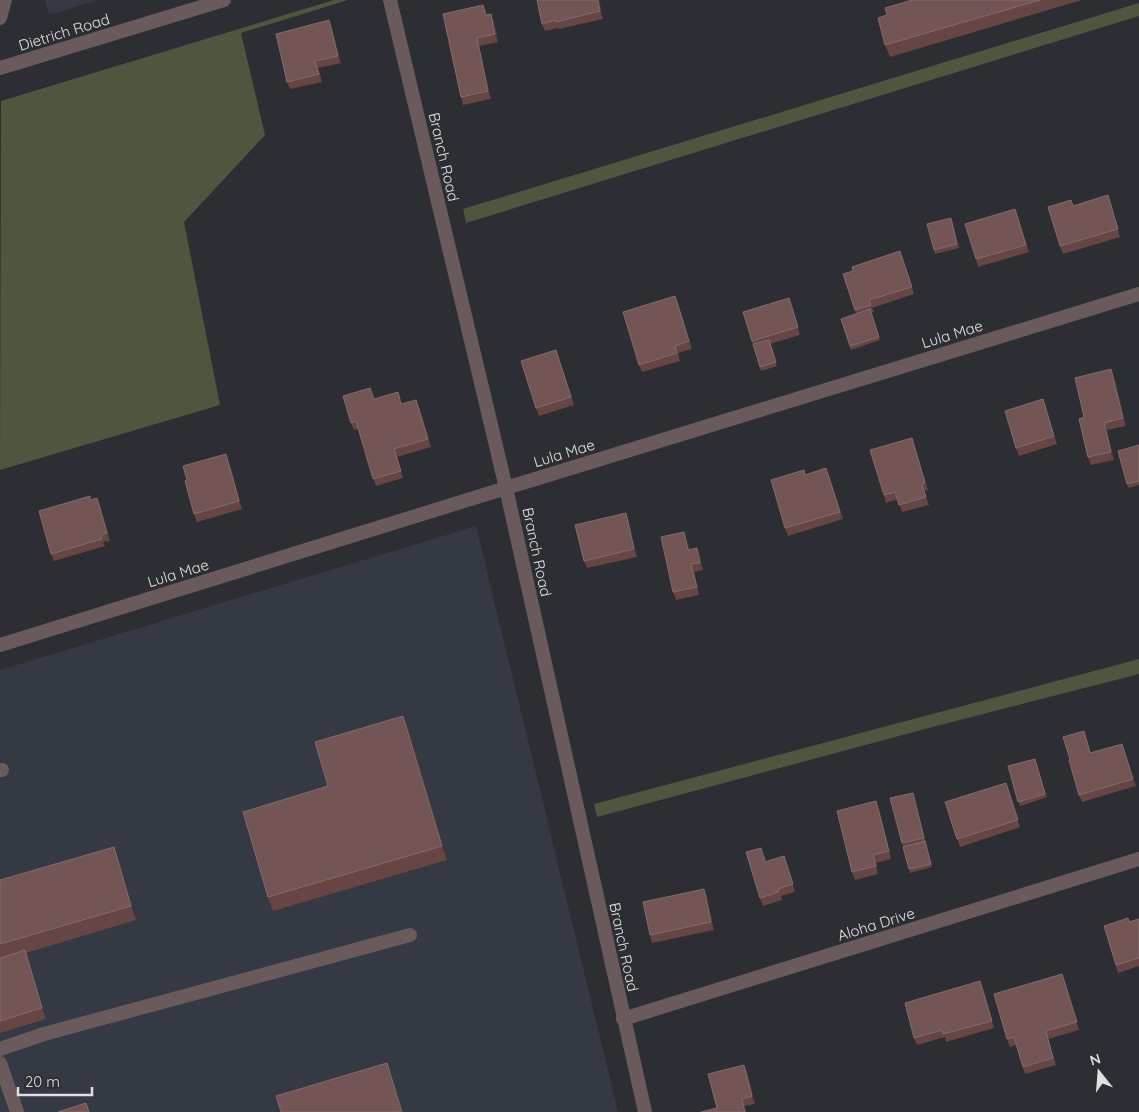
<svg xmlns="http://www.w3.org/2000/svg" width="1139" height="1112" font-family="Quicksand,sans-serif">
  <rect width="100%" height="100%" fill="#2c2e33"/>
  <g fill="#343943">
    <path d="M45,0h54l-50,15z"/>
    <path d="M476,526l142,586h-618v-442z"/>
  </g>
  <g fill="#4e563f">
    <path d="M334,0h14l-107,33 24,102 -81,87 36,183 -220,65 1,-369z"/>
    <path d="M1139,3v13l-673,207 -3,-14z"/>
    <path d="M1139,659v15l-214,55 -328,88 -3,-13z"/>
  </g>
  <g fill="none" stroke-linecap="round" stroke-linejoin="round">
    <g stroke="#6b5a5c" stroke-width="14">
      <path d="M0,770h2"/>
      <path d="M0,1049l44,-15 366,-99"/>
      <path d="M0,1063l17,49"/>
    </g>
    <g stroke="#6b5a5c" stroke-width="14">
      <path d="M390,0l116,488 139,624"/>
      <path d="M0,18l5,-18"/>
      <path d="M0,68l224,-68"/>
      <path d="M0,645l506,-157 633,-194"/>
      <path d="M623,1019l516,-160"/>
    </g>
  </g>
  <g fill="#664544">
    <path d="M537,0h62l4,19 -44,10 -1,-1 -13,3 -3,-7z"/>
    <path d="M912,0h170l-192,57 -5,-12 2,-30z"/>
    <path d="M443,14l44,1 7,6 4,21 -19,4 12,53 -28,6 -2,-8z"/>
    <path d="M329,20l3,8 9,35 -23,5 4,14 -32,7 -3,-7z"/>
    <path d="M1108,195l12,42 -57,17 -3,-8 13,-40z"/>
    <path d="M1015,209l14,43 -51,15 -2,-8z"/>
    <path d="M952,222l7,26 -24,6 -1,-4z"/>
    <path d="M900,251l14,43 -42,14 2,4 -3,1 9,27 -29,10 -10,-31 15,-5 -13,-40 10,-3z"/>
    <path d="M678,303l14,46 -14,4 2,8 -38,11 -3,-7z"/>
    <path d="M792,306l8,29 -30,9 7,22 -16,5 -18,-59z"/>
    <path d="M556,350l18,55 -35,11 -3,-8z"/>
    <path d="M1114,377l12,49 -19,4 7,30 -23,5 -3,-8 -4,-40z"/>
    <path d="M374,399l45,8 12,40 -34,10 6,21 -27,8 -18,-57 -4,1 -3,-7z"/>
    <path d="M1043,399l14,45 -38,12 -3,-8z"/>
    <path d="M912,438l16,52 -4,1 5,14 -27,7 -4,-13 -12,4 -2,-8z"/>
    <path d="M1139,445v40l-10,3 -2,-4z"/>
    <path d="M229,462l13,47 -45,13 -3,-8z"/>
    <path d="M805,474l24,2 14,43 -55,17 -3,-8z"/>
    <path d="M91,500l9,6 10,35 -7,1 2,4 -51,15 -3,-7z"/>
    <path d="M628,520l9,37 -50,11 -3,-7z"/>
    <path d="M684,532l6,18 7,-2 3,8 3,14 -9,2 5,23 -23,5 -3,-8z"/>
    <path d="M403,716l6,14 38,130 -174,51 -5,-14 60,-111z"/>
    <path d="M1086,738l5,15 31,-9 14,42 -54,16 -3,-7 -9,-36z"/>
    <path d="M1035,759l12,38 -27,9 -12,-40z"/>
    <path d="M1006,783l14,44 -60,20 -15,-45z"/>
    <path d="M913,793l2,7 17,67 -22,6 -8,-30z"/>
    <path d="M879,808l12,51 -15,4 2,11 -23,6 -3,-8z"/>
    <path d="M764,855l2,7 18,-6 11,36 -14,4 1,4 -19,6 -3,-8z"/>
    <path d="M119,861l17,59 -110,33 20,66 -46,14v-153z"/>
    <path d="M704,889l3,8 7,33 -62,13 -2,-8z"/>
    <path d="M1139,919v47l-21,7 -2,-8 14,-43z"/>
    <path d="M1062,974l17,56 -31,9 8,26 -31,9 -9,-29 -6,2 -3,-8z"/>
    <path d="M983,989l11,39 -48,14 -1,-5 -28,8 -3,-7z"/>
    <path d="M744,1065l3,7 8,32 -11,2 2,6h-45l16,-4z"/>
  </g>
  <g fill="#493536">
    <path d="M598,0h1l4,19 -3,-8z"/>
    <path d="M491,14l3,7 4,21 -3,-8z"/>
    <path d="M329,20l3,8 9,35 -3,-7z"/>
    <path d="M477,38l2,8 12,53 -3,-8z"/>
    <path d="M1111,369l3,8 12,49 -3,-8z"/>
    <path d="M1104,423l3,7 7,30 -3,-8z"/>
    <path d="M226,454l3,8 13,47 -3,-8z"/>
    <path d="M626,513l2,7 9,37 -3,-8z"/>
    <path d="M684,532l3,8 4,18 -3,-8z"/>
    <path d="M697,548l3,8 3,14 -3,-7z"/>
    <path d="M691,564l3,8 5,23 -2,-8z"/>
    <path d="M403,716l6,14 38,130 -5,-14z"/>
    <path d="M913,793l2,7 17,67 -1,-3z"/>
    <path d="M876,801l3,7 12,51 -2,-8z"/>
    <path d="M114,847l5,14 17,59 -5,-14z"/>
    <path d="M704,889l3,8 7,33 -3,-8z"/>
    <path d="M25,950l4,12 17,57 -4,-11z"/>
    <path d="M980,981l3,8 11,39 -2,-7z"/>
    <path d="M744,1065l3,7 8,32 -3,-8z"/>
  </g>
  <g fill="#735555" stroke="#846b6b">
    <path d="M537,0h61l2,11 -44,11v-2l-14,4z"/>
    <path d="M912,0h128l-155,45 -7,-27 9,-3 -2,-7z"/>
    <path d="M483,5l3,10 5,-1 4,20 -18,4 11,53 -27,6 -18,-83z"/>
    <path d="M329,20l9,36 -23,5 4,13 -32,8 -11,-48z"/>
    <path d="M1108,195l10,34 -58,17 -12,-39 23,-7 2,6z"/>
    <path d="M1015,209l11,36 -50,14 -11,-35z"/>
    <path d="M951,218l6,26 -23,6 -7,-26z"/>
    <path d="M900,251l12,36 -43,13 2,5 -16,5 -12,-36 10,-3 -1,-4z"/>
    <path d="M675,296l14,45 -14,5 2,7 -38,12 -16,-53z"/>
    <path d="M789,298l9,29 -46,14 -9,-29z"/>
    <path d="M870,309l9,28 -29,9 -9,-27z"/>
    <path d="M769,340l7,22 -16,5 -7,-23z"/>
    <path d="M556,350l15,47 -35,11 -15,-47z"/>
    <path d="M1111,369l12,49 -19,5 7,29 -23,5 -9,-38 5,-2 -9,-39z"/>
    <path d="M370,388l4,11 24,-7 3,12 15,-4 12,39 -34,10 7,22 -28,8 -17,-58 -5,2 -8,-27z"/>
    <path d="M1043,399l11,37 -38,12 -11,-37z"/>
    <path d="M912,438l13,45 -3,1 4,13 -27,8 -4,-13 -11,3 -14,-45z"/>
    <path d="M1139,445v36l-12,3 -9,-33z"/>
    <path d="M226,454l13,47 -45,13 -9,-33 2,-1 -4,-14z"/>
    <path d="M826,468l14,44 -55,16 -14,-48 33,-10 1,5z"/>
    <path d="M90,496v4l7,-2 10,35 -6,2 1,4 -51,15 -12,-43z"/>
    <path d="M626,513l8,36 -50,12 -9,-36z"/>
    <path d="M684,532l4,18 9,-2 3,15 -9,1 6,23 -24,5 -12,-55z"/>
    <path d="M403,716l39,130 -174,51 -25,-85 85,-26 -13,-44z"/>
    <path d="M1084,731l6,22 32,-9 11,35 -54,16 -10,-35 1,-1 -7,-22z"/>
    <path d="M1035,759l10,35 -27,8 -10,-36z"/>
    <path d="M1006,783l12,37 -61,19 -12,-37z"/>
    <path d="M913,793l11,45 -22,5 -12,-45z"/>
    <path d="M876,801l13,50 -16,4 3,11 -24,6 -15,-61z"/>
    <path d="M925,841l6,23 -22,5 -6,-22z"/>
    <path d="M114,847l17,59 -131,38v-64z"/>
    <path d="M761,848l4,14 19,-6 9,28 -15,5 1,3 -19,6 -14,-46z"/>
    <path d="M704,889l7,33 -61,13 -7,-33z"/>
    <path d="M1128,918l1,4 10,-3v39l-23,7 -12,-39z"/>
    <path d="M25,950l17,58 -42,13v-63z"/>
    <path d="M1062,974l15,48 -31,9 7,27 -30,9 -9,-30 -7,2 -13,-45z"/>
    <path d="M980,981l12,40 -49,13 -1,-4 -28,8 -9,-35z"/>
    <path d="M387,1063l15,49h-121l-5,-16z"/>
    <path d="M744,1065l8,31 -10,3 3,13h-44l16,-4 -9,-34z"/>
    <path d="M86,1103l3,9h-31z"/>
  </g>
  <g text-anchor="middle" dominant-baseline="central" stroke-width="4" stroke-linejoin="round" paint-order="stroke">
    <g font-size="15" fill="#dee0e3" stroke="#2c2e33">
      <text transform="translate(64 32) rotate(-17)">Dietrich Road</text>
      <text transform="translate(444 157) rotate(77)">Branch Road</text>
      <text transform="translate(952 334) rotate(-17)">Lula Mae</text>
      <text transform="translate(564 453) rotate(-17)">Lula Mae</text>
      <text transform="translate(537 552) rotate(78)">Branch Road</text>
      <text transform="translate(178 573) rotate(-17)">Lula Mae</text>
      <text transform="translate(876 924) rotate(-17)">Aloha Drive</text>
      <text transform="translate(624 947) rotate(78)">Branch Road</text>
    </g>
  </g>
  <g transform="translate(1099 1072) rotate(343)" stroke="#2c2e33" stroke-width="4" paint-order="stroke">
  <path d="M0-4L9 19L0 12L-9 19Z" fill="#dee0e3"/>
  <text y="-8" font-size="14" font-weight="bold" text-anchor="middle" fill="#dee0e3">N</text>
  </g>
  <path d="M18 1087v8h74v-8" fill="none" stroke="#dee0e3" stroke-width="2.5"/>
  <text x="25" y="1087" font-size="15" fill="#dee0e3" stroke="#2c2e33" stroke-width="4" paint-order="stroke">20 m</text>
</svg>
